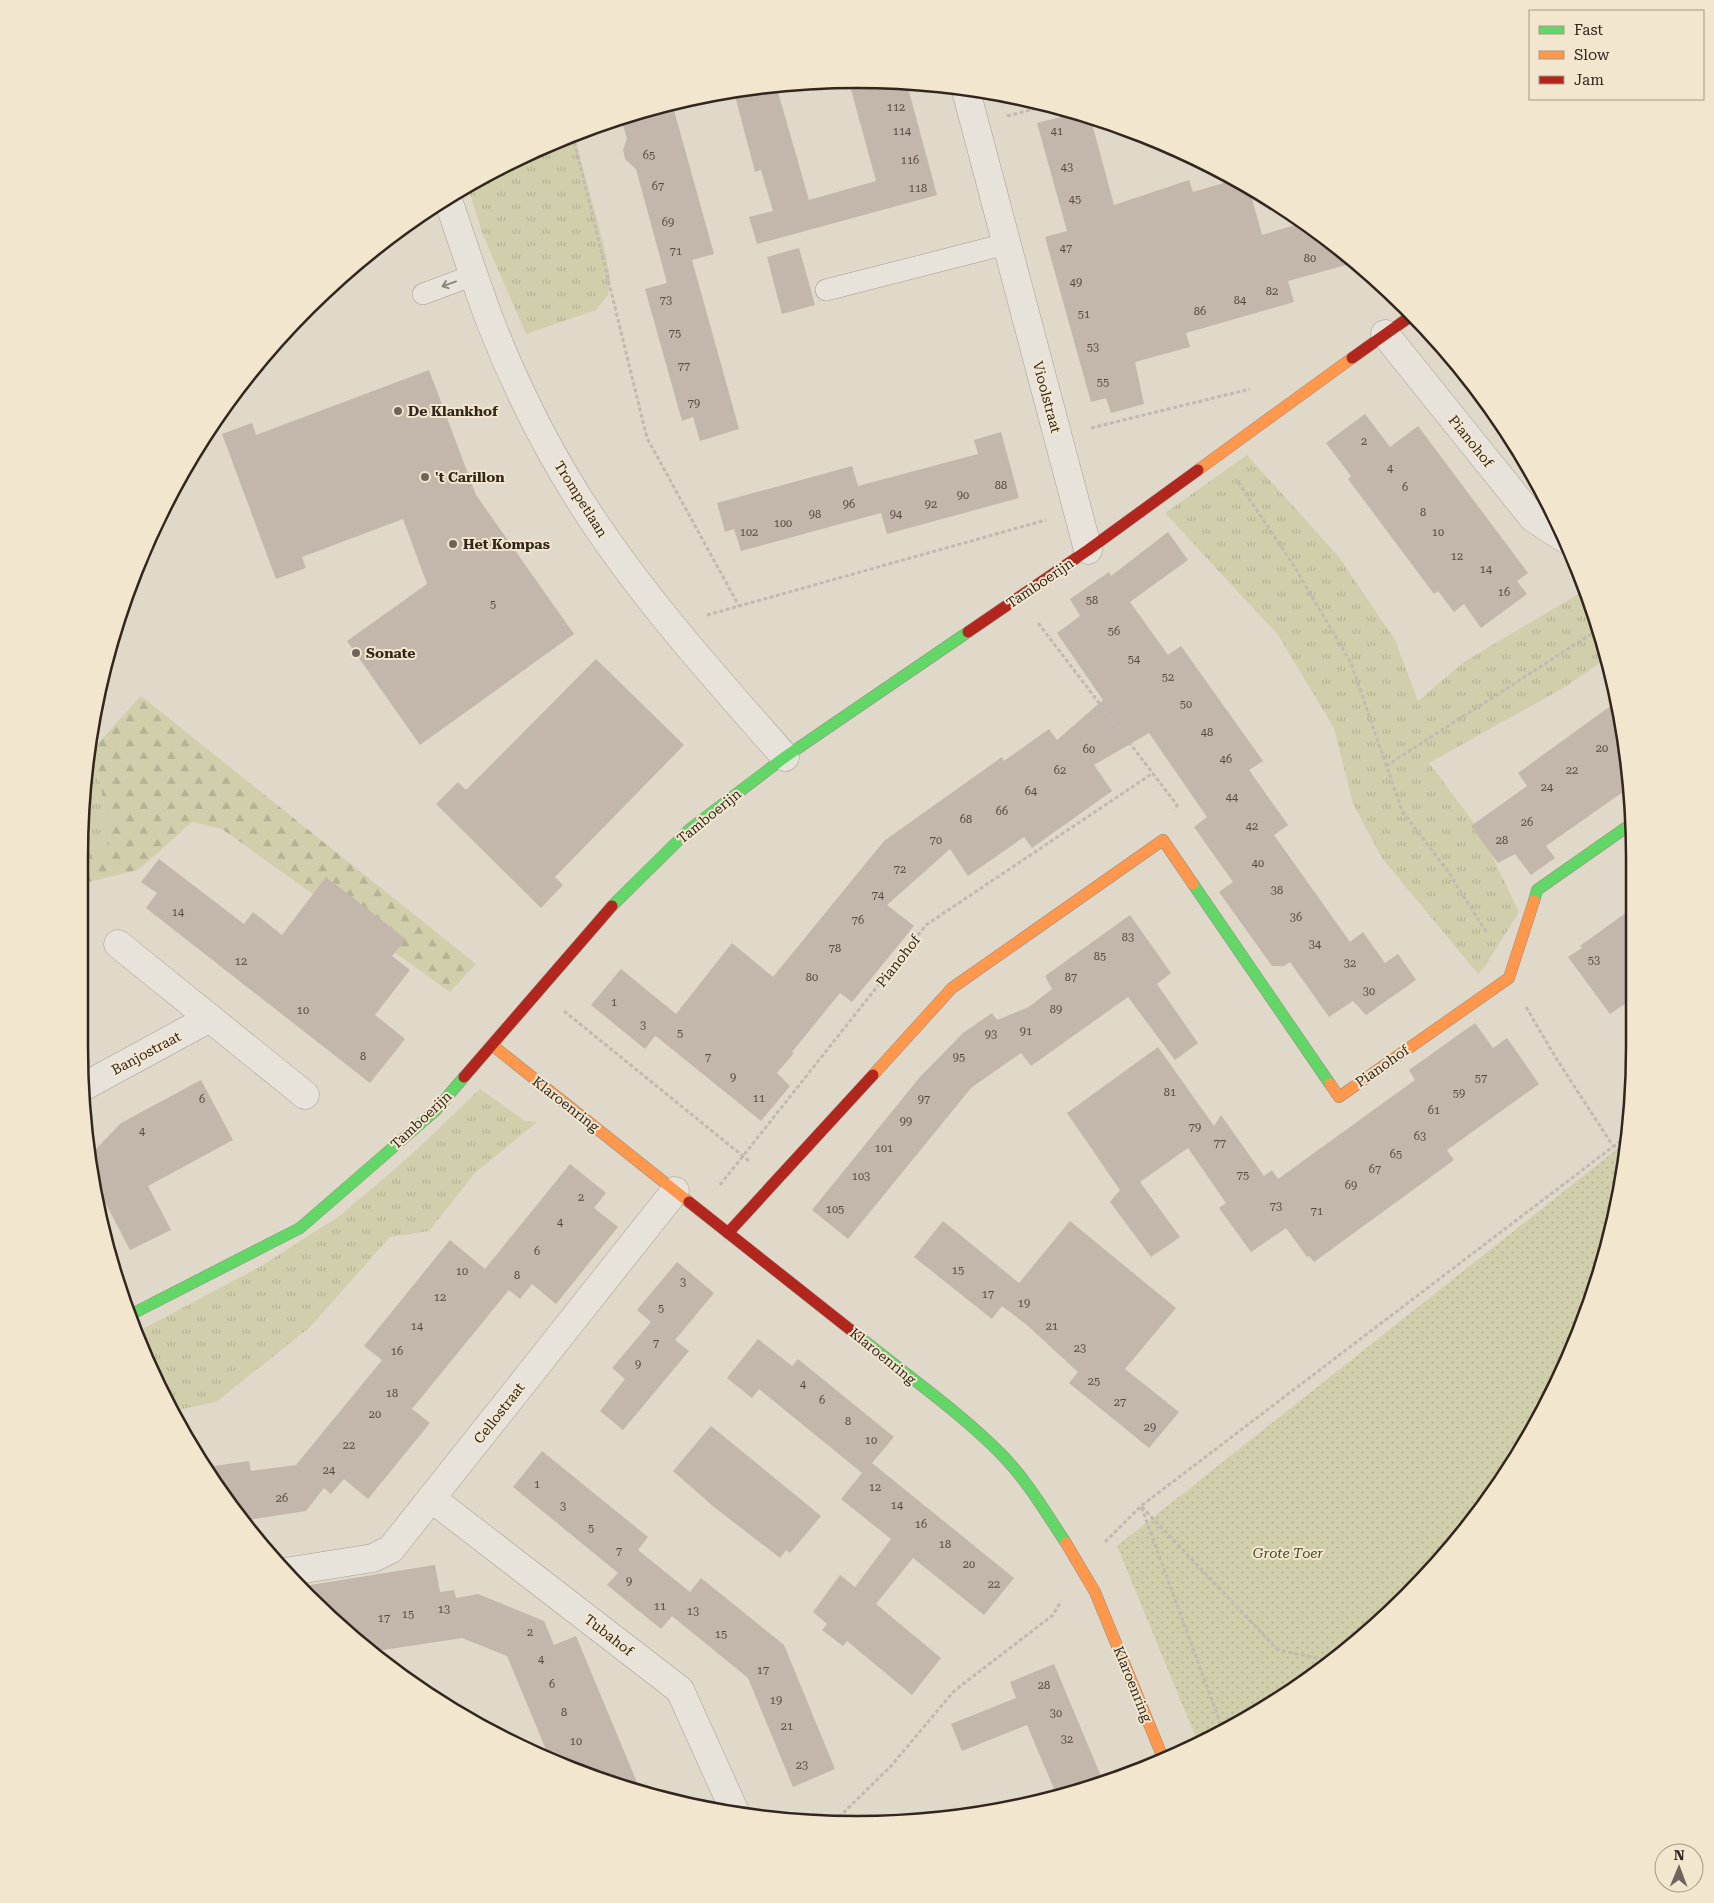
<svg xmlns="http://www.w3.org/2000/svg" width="1714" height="1903" font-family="'Roboto Serif',serif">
  <defs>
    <pattern id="grass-tufts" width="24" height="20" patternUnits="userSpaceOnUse" patternTransform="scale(1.25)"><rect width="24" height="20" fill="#d1ceac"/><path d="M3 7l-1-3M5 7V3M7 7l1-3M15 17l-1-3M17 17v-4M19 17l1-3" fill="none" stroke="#b4b194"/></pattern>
    <pattern id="forest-firs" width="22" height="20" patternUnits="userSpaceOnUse" patternTransform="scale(1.25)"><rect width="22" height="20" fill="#d1ceac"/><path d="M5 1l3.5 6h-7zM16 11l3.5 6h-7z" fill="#b4b194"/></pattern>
    <pattern id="park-dots" width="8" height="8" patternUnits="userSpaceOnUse" patternTransform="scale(1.25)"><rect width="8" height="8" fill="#d1ceac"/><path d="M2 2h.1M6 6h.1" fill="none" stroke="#b4b194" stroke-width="1.8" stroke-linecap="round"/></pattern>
  </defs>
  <rect width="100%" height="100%" fill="#e0d8c9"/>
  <g fill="url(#grass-tufts)">
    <path d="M574,136l29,106 7,35 -2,18 -12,15 -70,24 -43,-99 -15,-48 45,-28z"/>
    <path d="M1247,455l92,102 56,83 23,61 46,-39 116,-69 8,8 21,56 -44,30 -136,76 51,68 39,81 -35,56 -6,6 -96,-116 -29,-54 -19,-76 -56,-93 -113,-122z"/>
    <path d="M89,740l5,8 17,97 -31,6v-45z"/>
    <path d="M480,1089l45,32 12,1 -62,51 -46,58 -39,6 -80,90 -94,75 -44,9 -13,-21 -24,-57 128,-68 78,-50 70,-60z"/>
  </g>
  <path fill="url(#forest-firs)" d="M141,696l335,268 -26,28 -228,-163 -30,-7 -54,48 -58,14v-33l31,-6 -17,-97z"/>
  <path fill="url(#park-dots)" d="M1626,1142l-17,106 -54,142 -81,130 -104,111 -81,62 -90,52 -82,-199z"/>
  <g fill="#c3b6ab">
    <path d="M849,82l58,2 30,111 -180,49 -8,-27 24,-6 -12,-41 -6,2 -21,-80 42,-7 33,115 67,-19z"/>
    <path d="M672,103l42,151 -22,6 47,169 -39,12 -7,-24 -11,4 -37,-132 22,-6 -31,-114 -11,-10 -2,-9 4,-11 -6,-21 35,-13z"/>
    <path d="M1077,113l13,3 24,89 75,-25 4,12 44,-13 11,5 14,51 40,-12 55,39 -69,19 6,21 -108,31 4,14 -55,15 9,42 -33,9 -5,-15 -15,4 -46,-165 22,-6 -30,-108z"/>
    <path d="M799,248l16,57 -33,9 -15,-57z"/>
    <path d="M429,370l47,125 98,139 -154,111 -73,-104 80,-57 -24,-65 -101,38 4,11 -30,11 -54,-145 30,-11 4,12z"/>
    <path d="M1365,414l25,33 28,-21 110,147 -11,8 10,13 -46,34 -17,-24 -10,8 -16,-21 -4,3 -86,-115 3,-3 -25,-33z"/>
    <path d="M1001,432l18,66 -132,36 -6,-21 -140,38 -7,-22 -9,3 -8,-29 135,-37 6,20 120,-32 -4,-14z"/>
    <path d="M1168,532l20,28 -58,42 38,53 13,-9 82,115 -14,9 39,55 -14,10 76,107 13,-10 22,31 13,-9 18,26 -50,35 -13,-14 -24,16 -39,-55 -6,4h-12l-53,-74 14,-10 -39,-55 13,-10 -58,-84 -55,32 18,26 -80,57 -8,-11 -56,39 -18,-27 -63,56 27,21 -62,76 -12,-9 -48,59 2,1 -17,20 13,13 -29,35 -104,-84 -2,-1 -10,13 -54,-44 30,-36 55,45 56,-71 41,34 111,-136 118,-84 2,4 45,-32 8,11 46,-40 -46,-67 23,-17 -10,-17 39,-27 2,4z"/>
    <path d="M596,659l88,86 -129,132 8,8 -22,23 -105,-104 22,-22 8,8z"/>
    <path d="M1616,702l14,85 -84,59 9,12 -24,17 -16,-21 -17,9 -27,-37 56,-40 -9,-13z"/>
    <path d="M159,859l85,65 9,-12 29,23 44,-58 80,62 -14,17 18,14 -35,45 30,24 -35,44 -224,-175 11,-15 -16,-11z"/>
    <path d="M1634,907v91l-24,16 -42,-57 14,-9 -2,-2z"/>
    <path d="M1130,915l41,58 -14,11 41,59 -23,17 -47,-63 -97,69 -10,-13 -50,35 -123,151 -36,-29 108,-133 43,-44 29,-20 5,7 32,-13 23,-18 -7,-13z"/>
    <path d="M1475,1023l18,25 14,-10 32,46 -92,66 7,10 -140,102 -5,-6 -2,1 -21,-29 -35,24 -32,-44 7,-5 -38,-55 -48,34 40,55 -29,20 -41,-55 10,-12 -53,-77 91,-66 56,79 7,-11 43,61 8,-6 6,9 137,-99 -6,-10z"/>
    <path d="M201,1080l32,60 -85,46 23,44 -41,20 -38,-73 -2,-22 31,-32z"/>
    <path d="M570,1164l36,29 -12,15 24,19 -62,77 -24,-20 -12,15 -11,-9 -97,119 18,14 -62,76 -24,-20 -13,15 -7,-6 -18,23 -65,10 -34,-54 42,-6 2,10 45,-6 86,-105 -18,-14 86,-106 35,29z"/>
    <path d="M943,1221l76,62 51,-62 106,87 -51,61 54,43 -30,36 -80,-65 9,-11 -50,-46 -26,-20 -10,13 -78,-62z"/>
    <path d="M677,1262l37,31 -39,47 14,11 -66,79 -23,-19 25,-32 -13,-11 39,-46 -14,-12z"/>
    <path d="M758,1339l34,27 6,-7 96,78 -22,26 142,115 -30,37 -71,-57 -37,46 65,54 -29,37 -65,-54 -4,5 -21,-16 5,-6 -14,-12 27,-37 15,12 36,-48 -50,-40 21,-26 -103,-84 -7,9 -25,-20z"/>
    <path d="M711,1426l110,90 -31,37 -4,-3 -6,8 -66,-51 -41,-36z"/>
    <path d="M542,1451l106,86 -10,13 52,42 11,-14 83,67 51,124 -42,18 -45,-109 -76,-62 -11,13 -26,-21 -28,-23 11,-12 -105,-86z"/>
    <path d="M435,1565l5,27 14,-2 2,8 22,-4 66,27 10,24 22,-9 65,156 -34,-9 -57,-24 -43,-103 -45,-18 -92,14 -64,-56 -8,-9z"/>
    <path d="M1054,1664l49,117 -26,10 -2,-3 -18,8 -30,-71 -65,26 -11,-27 65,-26 -6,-16z"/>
  </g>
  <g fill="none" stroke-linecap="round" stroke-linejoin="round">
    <defs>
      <g id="lane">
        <path d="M826,290l180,-46"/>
        <path d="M423,294l51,-19"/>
      </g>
      <g id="street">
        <path d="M965,87l123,463"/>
        <path d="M448,200c14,40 27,81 42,121 28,72 65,144 108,207 56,82 122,155 187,229"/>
        <path d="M1385,334l148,184 32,21"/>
        <path d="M118,944l187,151"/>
        <path d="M83,1087l127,-69"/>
        <path d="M431,1498l249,192 55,122"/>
        <path d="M285,1572l88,-14 18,-9 284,-358"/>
      </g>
      <g id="fast">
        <path d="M1193,884l137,200"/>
        <path d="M1534,901l3,-11 97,-68"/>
        <path d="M612,906l78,-77 95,-72 183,-125"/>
        <path d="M128,1316l172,-88 135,-117 29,-34"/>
        <path d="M857,1335c48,39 103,77 146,121 25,26 43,57 63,87"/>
      </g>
      <g id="slow">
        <path d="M1198,470l154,-112"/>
        <path d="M492,1045l197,157"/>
        <path d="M873,1075l79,-87 211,-148 30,44"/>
        <path d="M1330,1084l9,13 170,-119 25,-77"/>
        <path d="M1066,1543l29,49 68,166"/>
      </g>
      <g id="jam">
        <path d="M1352,358l59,-42"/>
        <path d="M968,632l120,-82 110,-80"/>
        <path d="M464,1077l148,-171"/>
        <path d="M689,1202l168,133"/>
        <path d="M728,1233l145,-158"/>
      </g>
    </defs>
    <use href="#lane" stroke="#a59d93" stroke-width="22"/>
    <use href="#street" stroke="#a59d93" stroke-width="29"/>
    <use href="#fast" stroke="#958d83" stroke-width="12"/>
    <use href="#slow" stroke="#958d83" stroke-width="12"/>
    <use href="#jam" stroke="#958d83" stroke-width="12"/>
    <g stroke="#c1bab2" stroke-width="3" stroke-dasharray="4 2.5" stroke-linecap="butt">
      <path d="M1007,116l39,-10"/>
      <path d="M573,136l74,302 92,168"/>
      <path d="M1091,428l159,-39"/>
      <path d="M1238,482l56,84 57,97 51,148 45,59 40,63"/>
      <path d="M707,615l339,-95"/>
      <path d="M1038,623l139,182 -2,5"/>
      <path d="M1386,766l213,-137"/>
      <path d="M1526,1007l30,51 57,88 11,7"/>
      <path d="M564,1011l185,150"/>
      <path d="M720,1185l206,-260 227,-152"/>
      <path d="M1105,1542l36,-36 137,144 53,11"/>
      <path d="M1223,1731l-82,-225 486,-370"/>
      <path d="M834,1822l57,-56 63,-75 99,-76 8,-14"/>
    </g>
    <use href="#lane" stroke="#e8e3da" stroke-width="21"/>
    <use href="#street" stroke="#e8e3da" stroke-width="28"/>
    <use href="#fast" stroke="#63d668" stroke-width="11"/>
    <use href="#slow" stroke="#ff974d" stroke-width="11"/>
    <use href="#jam" stroke="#b3261e" stroke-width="11"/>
  </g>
  <defs><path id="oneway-shaft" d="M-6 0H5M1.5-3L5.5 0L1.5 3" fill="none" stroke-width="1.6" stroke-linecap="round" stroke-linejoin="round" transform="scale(1.25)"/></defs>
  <use stroke="#8d847c" href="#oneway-shaft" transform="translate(449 284) rotate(160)"/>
  <g fill="#6f6459" stroke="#f2e6cf" stroke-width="2">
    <circle cx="398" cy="411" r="5"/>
    <circle cx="425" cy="477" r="5"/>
    <circle cx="453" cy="544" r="5"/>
    <circle cx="356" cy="653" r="5"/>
  </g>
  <g text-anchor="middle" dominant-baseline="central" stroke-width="4" stroke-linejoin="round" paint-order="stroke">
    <g font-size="11" fill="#564a40">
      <text x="896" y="107">112</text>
      <text x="902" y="131">114</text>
      <text x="1057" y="131">41</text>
      <text x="649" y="155">65</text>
      <text x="910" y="160">116</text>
      <text x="1067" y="167">43</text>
      <text x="658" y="186">67</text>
      <text x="918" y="188">118</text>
      <text x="1075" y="199">45</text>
      <text x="668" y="222">69</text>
      <text x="1066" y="248">47</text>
      <text x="676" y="251">71</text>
      <text x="1310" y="258">80</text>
      <text x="1076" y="282">49</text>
      <text x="1272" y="291">82</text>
      <text x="666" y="300">73</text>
      <text x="1240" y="300">84</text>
      <text x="1200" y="311">86</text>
      <text x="1084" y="314">51</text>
      <text x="675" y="333">75</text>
      <text x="1093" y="347">53</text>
      <text x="684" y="366">77</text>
      <text x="1103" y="382">55</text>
      <text x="694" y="403">79</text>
      <text x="1364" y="441">2</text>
      <text x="1390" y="468">4</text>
      <text x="1001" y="485">88</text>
      <text x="1405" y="487">6</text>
      <text x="963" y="495">90</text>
      <text x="849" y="504">96</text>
      <text x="931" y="504">92</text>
      <text x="1423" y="512">8</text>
      <text x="815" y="514">98</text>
      <text x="896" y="514">94</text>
      <text x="783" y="523">100</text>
      <text x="749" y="532">102</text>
      <text x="1438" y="532">10</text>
      <text x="1457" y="556">12</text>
      <text x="1486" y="569">14</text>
      <text x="1504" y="592">16</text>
      <text x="1092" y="600">58</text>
      <text x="493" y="604">5</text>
      <text x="1114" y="631">56</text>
      <text x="1134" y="659">54</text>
      <text x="1168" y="677">52</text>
      <text x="1186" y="704">50</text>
      <text x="1207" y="732">48</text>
      <text x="1602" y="748">20</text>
      <text x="1089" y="749">60</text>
      <text x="1226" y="759">46</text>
      <text x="1060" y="770">62</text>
      <text x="1572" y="770">22</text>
      <text x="1547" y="787">24</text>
      <text x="1031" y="791">64</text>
      <text x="1232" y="797">44</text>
      <text x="1002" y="811">66</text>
      <text x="966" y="819">68</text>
      <text x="1527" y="822">26</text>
      <text x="1252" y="826">42</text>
      <text x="936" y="840">70</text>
      <text x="1502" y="840">28</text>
      <text x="1258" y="863">40</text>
      <text x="900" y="869">72</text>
      <text x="1277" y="890">38</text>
      <text x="878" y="895">74</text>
      <text x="178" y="912">14</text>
      <text x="1296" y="917">36</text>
      <text x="858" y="920">76</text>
      <text x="1128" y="937">83</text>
      <text x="1315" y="944">34</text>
      <text x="835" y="948">78</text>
      <text x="1100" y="956">85</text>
      <text x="1594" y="960">53</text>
      <text x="241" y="961">12</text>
      <text x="1350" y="963">32</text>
      <text x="812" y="977">80</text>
      <text x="1071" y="977">87</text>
      <text x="1369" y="991">30</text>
      <text x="614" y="1002">1</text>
      <text x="1056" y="1009">89</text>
      <text x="303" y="1010">10</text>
      <text x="643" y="1025">3</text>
      <text x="1026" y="1031">91</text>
      <text x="680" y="1033">5</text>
      <text x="991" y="1034">93</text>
      <text x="363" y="1056">8</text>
      <text x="708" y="1057">7</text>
      <text x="959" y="1057">95</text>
      <text x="733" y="1077">9</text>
      <text x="1481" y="1078">57</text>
      <text x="1170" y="1092">81</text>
      <text x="1459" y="1093">59</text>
      <text x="759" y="1098">11</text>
      <text x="202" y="1099">6</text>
      <text x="924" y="1099">97</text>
      <text x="1434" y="1110">61</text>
      <text x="906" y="1121">99</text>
      <text x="1195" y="1127">79</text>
      <text x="142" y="1131">4</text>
      <text x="1420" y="1136">63</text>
      <text x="1220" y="1143">77</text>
      <text x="884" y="1148">101</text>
      <text x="1396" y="1154">65</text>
      <text x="1375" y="1169">67</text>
      <text x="1243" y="1175">75</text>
      <text x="861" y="1176">103</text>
      <text x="1351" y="1185">69</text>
      <text x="581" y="1197">2</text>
      <text x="1276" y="1206">73</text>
      <text x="835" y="1209">105</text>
      <text x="1317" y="1211">71</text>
      <text x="560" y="1222">4</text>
      <text x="537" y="1251">6</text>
      <text x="958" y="1270">15</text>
      <text x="462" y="1271">10</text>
      <text x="517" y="1275">8</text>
      <text x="683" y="1282">3</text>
      <text x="988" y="1294">17</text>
      <text x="440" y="1297">12</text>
      <text x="1024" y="1303">19</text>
      <text x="661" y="1308">5</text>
      <text x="417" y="1326">14</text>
      <text x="1052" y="1326">21</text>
      <text x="656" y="1343">7</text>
      <text x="1080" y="1348">23</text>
      <text x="397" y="1351">16</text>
      <text x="638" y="1364">9</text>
      <text x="1094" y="1381">25</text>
      <text x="803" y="1384">4</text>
      <text x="392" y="1393">18</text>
      <text x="822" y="1400">6</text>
      <text x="1120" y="1402">27</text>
      <text x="375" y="1414">20</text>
      <text x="848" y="1421">8</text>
      <text x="1150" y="1427">29</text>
      <text x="871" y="1440">10</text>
      <text x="349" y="1445">22</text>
      <text x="329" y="1470">24</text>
      <text x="537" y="1484">1</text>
      <text x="875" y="1487">12</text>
      <text x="282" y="1498">26</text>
      <text x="897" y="1505">14</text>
      <text x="563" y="1506">3</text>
      <text x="921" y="1524">16</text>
      <text x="591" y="1528">5</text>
      <text x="945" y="1544">18</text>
      <text x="619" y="1551">7</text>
      <text x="969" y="1564">20</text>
      <text x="629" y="1581">9</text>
      <text x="994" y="1584">22</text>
      <text x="660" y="1606">11</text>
      <text x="444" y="1609">13</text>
      <text x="693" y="1611">13</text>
      <text x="408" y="1614">15</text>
      <text x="384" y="1618">17</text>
      <text x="530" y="1632">2</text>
      <text x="721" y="1634">15</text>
      <text x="541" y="1659">4</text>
      <text x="763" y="1670">17</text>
      <text x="552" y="1684">6</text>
      <text x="1044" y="1685">28</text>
      <text x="776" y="1700">19</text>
      <text x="564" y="1712">8</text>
      <text x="1056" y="1713">30</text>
      <text x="787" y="1726">21</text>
      <text x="1067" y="1739">32</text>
      <text x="576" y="1741">10</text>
      <text x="802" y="1765">23</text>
    </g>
    <g font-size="14" fill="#32261d" stroke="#f2e6cf">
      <text transform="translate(1047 397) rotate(75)">Vioolstraat</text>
      <text transform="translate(1471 441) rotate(51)">Pianohof</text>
      <text transform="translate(581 499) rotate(58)">Trompetlaan</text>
      <text transform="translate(1040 583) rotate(-34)">Tamboerijn</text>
      <text transform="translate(709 816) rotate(-39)">Tamboerijn</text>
      <text transform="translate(898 961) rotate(-52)">Pianohof</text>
      <text transform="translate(146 1053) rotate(-28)">Banjostraat</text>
      <text transform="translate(1382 1066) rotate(-35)">Pianohof</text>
      <text transform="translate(566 1104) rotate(38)">Klaroenring</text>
      <text transform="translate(421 1120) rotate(-43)">Tamboerijn</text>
      <text transform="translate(883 1356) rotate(39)">Klaroenring</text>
      <text transform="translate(499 1413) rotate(-52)">Cellostraat</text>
      <text transform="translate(609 1635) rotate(38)">Tubahof</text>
      <text transform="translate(1133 1684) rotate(68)">Klaroenring</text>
    </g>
    <g font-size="14" font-weight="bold" fill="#32261d" stroke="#f2e6cf" text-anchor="start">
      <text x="408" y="411">De Klankhof</text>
      <text x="435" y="477">'t Carillon</text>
      <text x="463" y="544">Het Kompas</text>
      <text x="366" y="653">Sonate</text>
    </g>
    <g font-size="14" font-style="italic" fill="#454d25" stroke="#f2e6cf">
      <text x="1288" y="1553">Grote Toer</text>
    </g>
  </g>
  <path d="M0 0H1714V1903H0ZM857 88H857A769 769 0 0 1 1626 857V1047A769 769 0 0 1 857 1816H857A769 769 0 0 1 88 1047V857A769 769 0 0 1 857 88Z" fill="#f2e6cf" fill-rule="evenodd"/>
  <path fill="none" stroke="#32261d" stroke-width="2.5" d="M857 88H857A769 769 0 0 1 1626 857V1047A769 769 0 0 1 857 1816H857A769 769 0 0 1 88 1047V857A769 769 0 0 1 857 88Z"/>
  <rect x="1529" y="10" width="175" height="90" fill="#f2e6cf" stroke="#a59988"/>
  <rect x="1539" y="26" width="25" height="8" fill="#63d668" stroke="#a59988"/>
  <text x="1574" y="35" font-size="15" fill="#32261d">Fast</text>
  <rect x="1539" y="51" width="25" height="8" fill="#ff974d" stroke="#a59988"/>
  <text x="1574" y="60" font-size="15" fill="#32261d">Slow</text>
  <rect x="1539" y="76" width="25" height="8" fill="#b3261e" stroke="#a59988"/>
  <text x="1574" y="85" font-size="15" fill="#32261d">Jam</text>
  <g transform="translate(1679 1868) rotate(1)"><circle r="24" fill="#f2e6cf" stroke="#a59988"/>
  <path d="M0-4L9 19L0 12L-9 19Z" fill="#6f6459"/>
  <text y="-8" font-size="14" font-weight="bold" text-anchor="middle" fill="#32261d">N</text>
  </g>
</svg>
